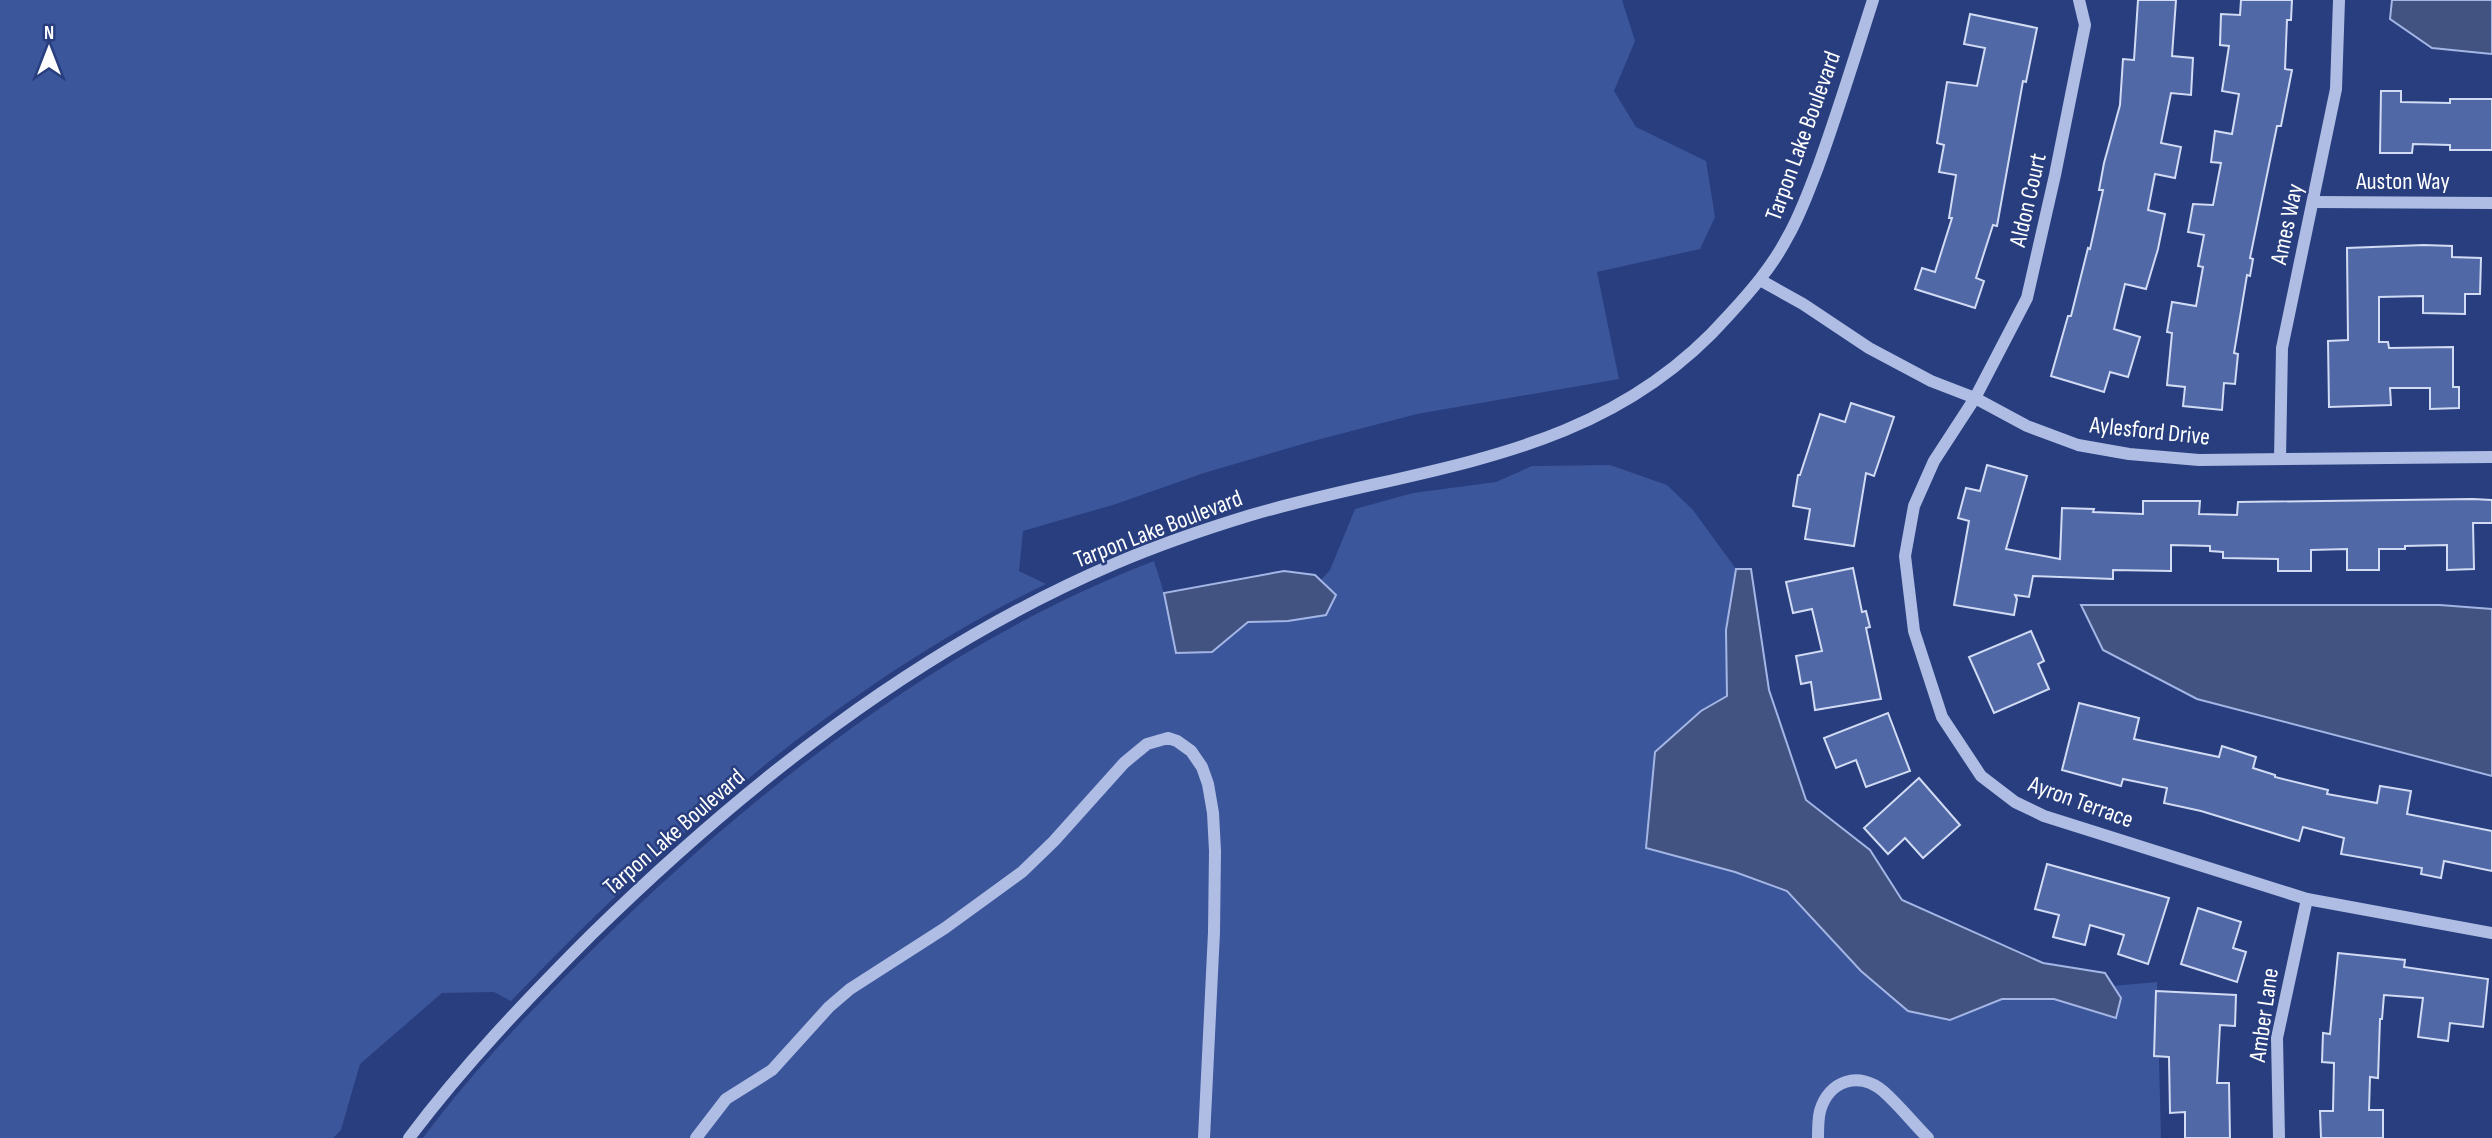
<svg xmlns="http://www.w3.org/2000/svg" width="2492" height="1138" font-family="'Sofia Sans Condensed',sans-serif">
  <rect width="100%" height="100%" fill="#283e7e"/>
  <g fill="#3c569b">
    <path d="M0,0h1622l13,41 -21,50 22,36 70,34 9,56 -15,32 -103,23 22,107 -202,35 -104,27 -109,32 -88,31 -93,27 -4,40 27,13c-204,99 -379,254 -535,417l-17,-9 -52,1 -82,71 -19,66 -8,8h-333z"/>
    <path d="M1610,465l57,20 26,25 43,59 -10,61 1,66 -26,15 34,161 52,19 74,80 47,40 42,9 52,-21h52l62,19 5,-20 -8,-12 44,-4 4,156h-1738c51,-69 112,-132 173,-192 162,-159 346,-303 558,-385l10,32 48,59 36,-30 40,-1 38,-6 10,-20 -16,-14 10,-11 25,-61 58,-16 83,-11 36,-16z"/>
  </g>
  <g fill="#425281" stroke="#a3b6e5" stroke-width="2">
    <path d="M2392,0h100v54l-60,-6 -42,-29z"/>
    <path d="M1736,569h15l18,121 37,110 64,50 32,50 141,63 62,10 16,25 -5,20 -62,-19h-52l-52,21 -42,-9 -47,-40 -74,-80 -52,-19 -89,-24 9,-96 46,-41 26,-15 -1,-66z"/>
    <path d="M1284,571l31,4 21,20 -10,20 -38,6 -40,1 -36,30 -36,1 -12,-60z"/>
    <path d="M2081,605h359l52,4v167l-295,-77 -94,-49z"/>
  </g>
  <g fill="#5168a6" stroke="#d1dbf4" stroke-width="2">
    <path d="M2138,0h38l-4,56 21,2 -2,37 -20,-2 -10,50 20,4 -6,31 -20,-4 -7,36 17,4 -7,35 -12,40 -21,-5 -11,45 26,8 -12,40 -18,-5 -6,20 -53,-16 17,-60h3l17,-68 2,1 13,-59h-4l5,-27 16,-58 3,-46 11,1z"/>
    <path d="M2241,0h51l-1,20h-4l-2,49 7,1 -11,56h-4l-27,132 3,1 -3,17 -3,-1 -13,78 4,1 -3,30 -11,-1 -2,27 -39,-4 2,-19 -18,-2 5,-52 -5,-1 5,-30 24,4 7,-39 -5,-1 6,-31 -16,-3 5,-28 20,1 8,-42 -10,-1 4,-31 17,3 7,-40 -17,-3 7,-45 -9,-1 1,-31 19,1z"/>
    <path d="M1970,14l67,14 -11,54 -3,-1 -26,145 -4,-1 -17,53 8,3 -9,27 -60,-19 7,-21 13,4 17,-54h-3l7,-43 -17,-3 5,-27 -7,-2 10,-61 30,4 8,-38 -21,-4z"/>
    <path d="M2381,91h20v11l49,1v-4h42v51h-42v-5l-37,-1 -1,9h-32z"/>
    <path d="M2424,245l28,1v11l29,1 -1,36h-15v20l-42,-1v-17l-44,1v45h9l1,6 64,-1v40h6v21l-29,1v-21h-40l1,17 -62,2 -1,-66 20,-1 -1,-92z"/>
    <path d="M1851,403l43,14 -20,59 -8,-3 -12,73 -49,-7 5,-30 -17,-3 5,-31h2l20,-61 25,8z"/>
    <path d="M1987,465l40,11 -21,73 54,10 2,-51 32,1 -1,3 50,2v-13h57l-1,13 38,1 1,-13 235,-3 19,1v23h-19l1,46 -27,1v-25l-42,1v3h-26v21h-32v-21l-36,1v21h-33v-12l-55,-1v-6l-13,-1v-5l-39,-1v26l-58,-1v9l-80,-3 -4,21 -14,-2 2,4 -3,16 -60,-10 15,-84 -11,-3 8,-30 14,3z"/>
    <path d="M1853,568l9,44 4,-1 4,16 -4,1 15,71 -66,11 -4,-28 -10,2 -5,-28 26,-5 -10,-42 -19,4 -7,-31z"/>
    <path d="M2031,631l13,30 -6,3 11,25 -55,24 -25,-56z"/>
    <path d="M2079,703l60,15 -5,21 85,18 3,-11 34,11 -3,11 22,7v2l53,13 -1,4 50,9 3,-17 31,5 -4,23 85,17v40l-48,-10 -3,17 -20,-4 1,-6 -81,-14 3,-16 -41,-11 -4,14 -98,-30 -37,-8 3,-15 -44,-9 -2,7 -59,-16z"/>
    <path d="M1888,713l22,58 -44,16 -10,-27 -20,8 -12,-30z"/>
    <path d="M1919,778l41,47 -37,33 -18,-20 -17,16 -24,-26z"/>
    <path d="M2047,864l122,34 -21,66 -30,-10 6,-19 -34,-10 -5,20 -32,-8 6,-22 -24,-6z"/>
    <path d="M2198,908l43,14 -8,26 13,4 -9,30 -56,-18z"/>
    <path d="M2338,953l67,7 -1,7 84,12 -5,48 -33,-4 -2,18 -30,-4 5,-39 -39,-3 -2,24h-2l-2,59 -8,-1 -1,33h14v28h-62l-1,-27h13l1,-48 -12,-1 1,-29 7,1z"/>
    <path d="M2156,991l80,4 -1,31 -15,-1 -3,58h12l1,55h-45v-26l-15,1 -1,-56 -15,-1z"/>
  </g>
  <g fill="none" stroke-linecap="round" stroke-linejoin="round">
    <g stroke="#afbde4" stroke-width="12">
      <path d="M2079,0l6,25 -30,150 -28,123 -52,100 -41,63 -20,45 -9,50 9,75 28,86 39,59 34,26 29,14 263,83 185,34"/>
      <path d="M2313,202l179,1"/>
      <path d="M1760,280l43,24 66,44 62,33 44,17 52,28 51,19 51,9 70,6 293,-3"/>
      <path d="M2280,458l2,-110 54,-259 3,-89"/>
      <path d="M409,1138c55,-73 118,-139 182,-203 153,-150 325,-286 523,-371 44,-19 91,-35 137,-49 174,-51 348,-53 477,-199 22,-24 44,-49 59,-78 13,-22 22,-48 31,-71 20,-55 37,-111 55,-167"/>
      <path d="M696,1138l30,-39 46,-29 57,-63 21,-18 95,-61 77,-56 32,-31 70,-78 23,-19 21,-6 9,3 14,10 11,16 6,17 5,29 2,38 -1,81 -10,206"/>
      <path d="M1818,1138c0,-9 0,-19 2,-27 9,-31 39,-40 63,-20 16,14 30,32 45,47"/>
      <path d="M2279,1138l-2,-100 30,-139"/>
    </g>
  </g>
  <g text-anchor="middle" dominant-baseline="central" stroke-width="5" stroke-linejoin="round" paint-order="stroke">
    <g font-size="24" fill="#fff" stroke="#283e7e">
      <text transform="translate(1803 136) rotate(-70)">Tarpon Lake Boulevard</text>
      <text x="2403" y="181">Auston Way</text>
      <text transform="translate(2028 200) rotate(-77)">Aldon Court</text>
      <text transform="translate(2287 224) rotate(-78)">Ames Way</text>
      <text transform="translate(2150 431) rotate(6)">Aylesford Drive</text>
      <text transform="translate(1158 529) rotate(-21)">Tarpon Lake Boulevard</text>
      <text transform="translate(2081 802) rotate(20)">Ayron Terrace</text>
      <text transform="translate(674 832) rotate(-41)">Tarpon Lake Boulevard</text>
      <text transform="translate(2264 1015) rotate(-82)">Amber Lane</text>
    </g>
  </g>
  <g transform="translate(49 49)" stroke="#283e7e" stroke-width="5" paint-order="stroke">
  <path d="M0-5L12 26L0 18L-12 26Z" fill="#ffffff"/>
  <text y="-10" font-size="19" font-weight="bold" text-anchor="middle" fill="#ffffff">N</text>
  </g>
</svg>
